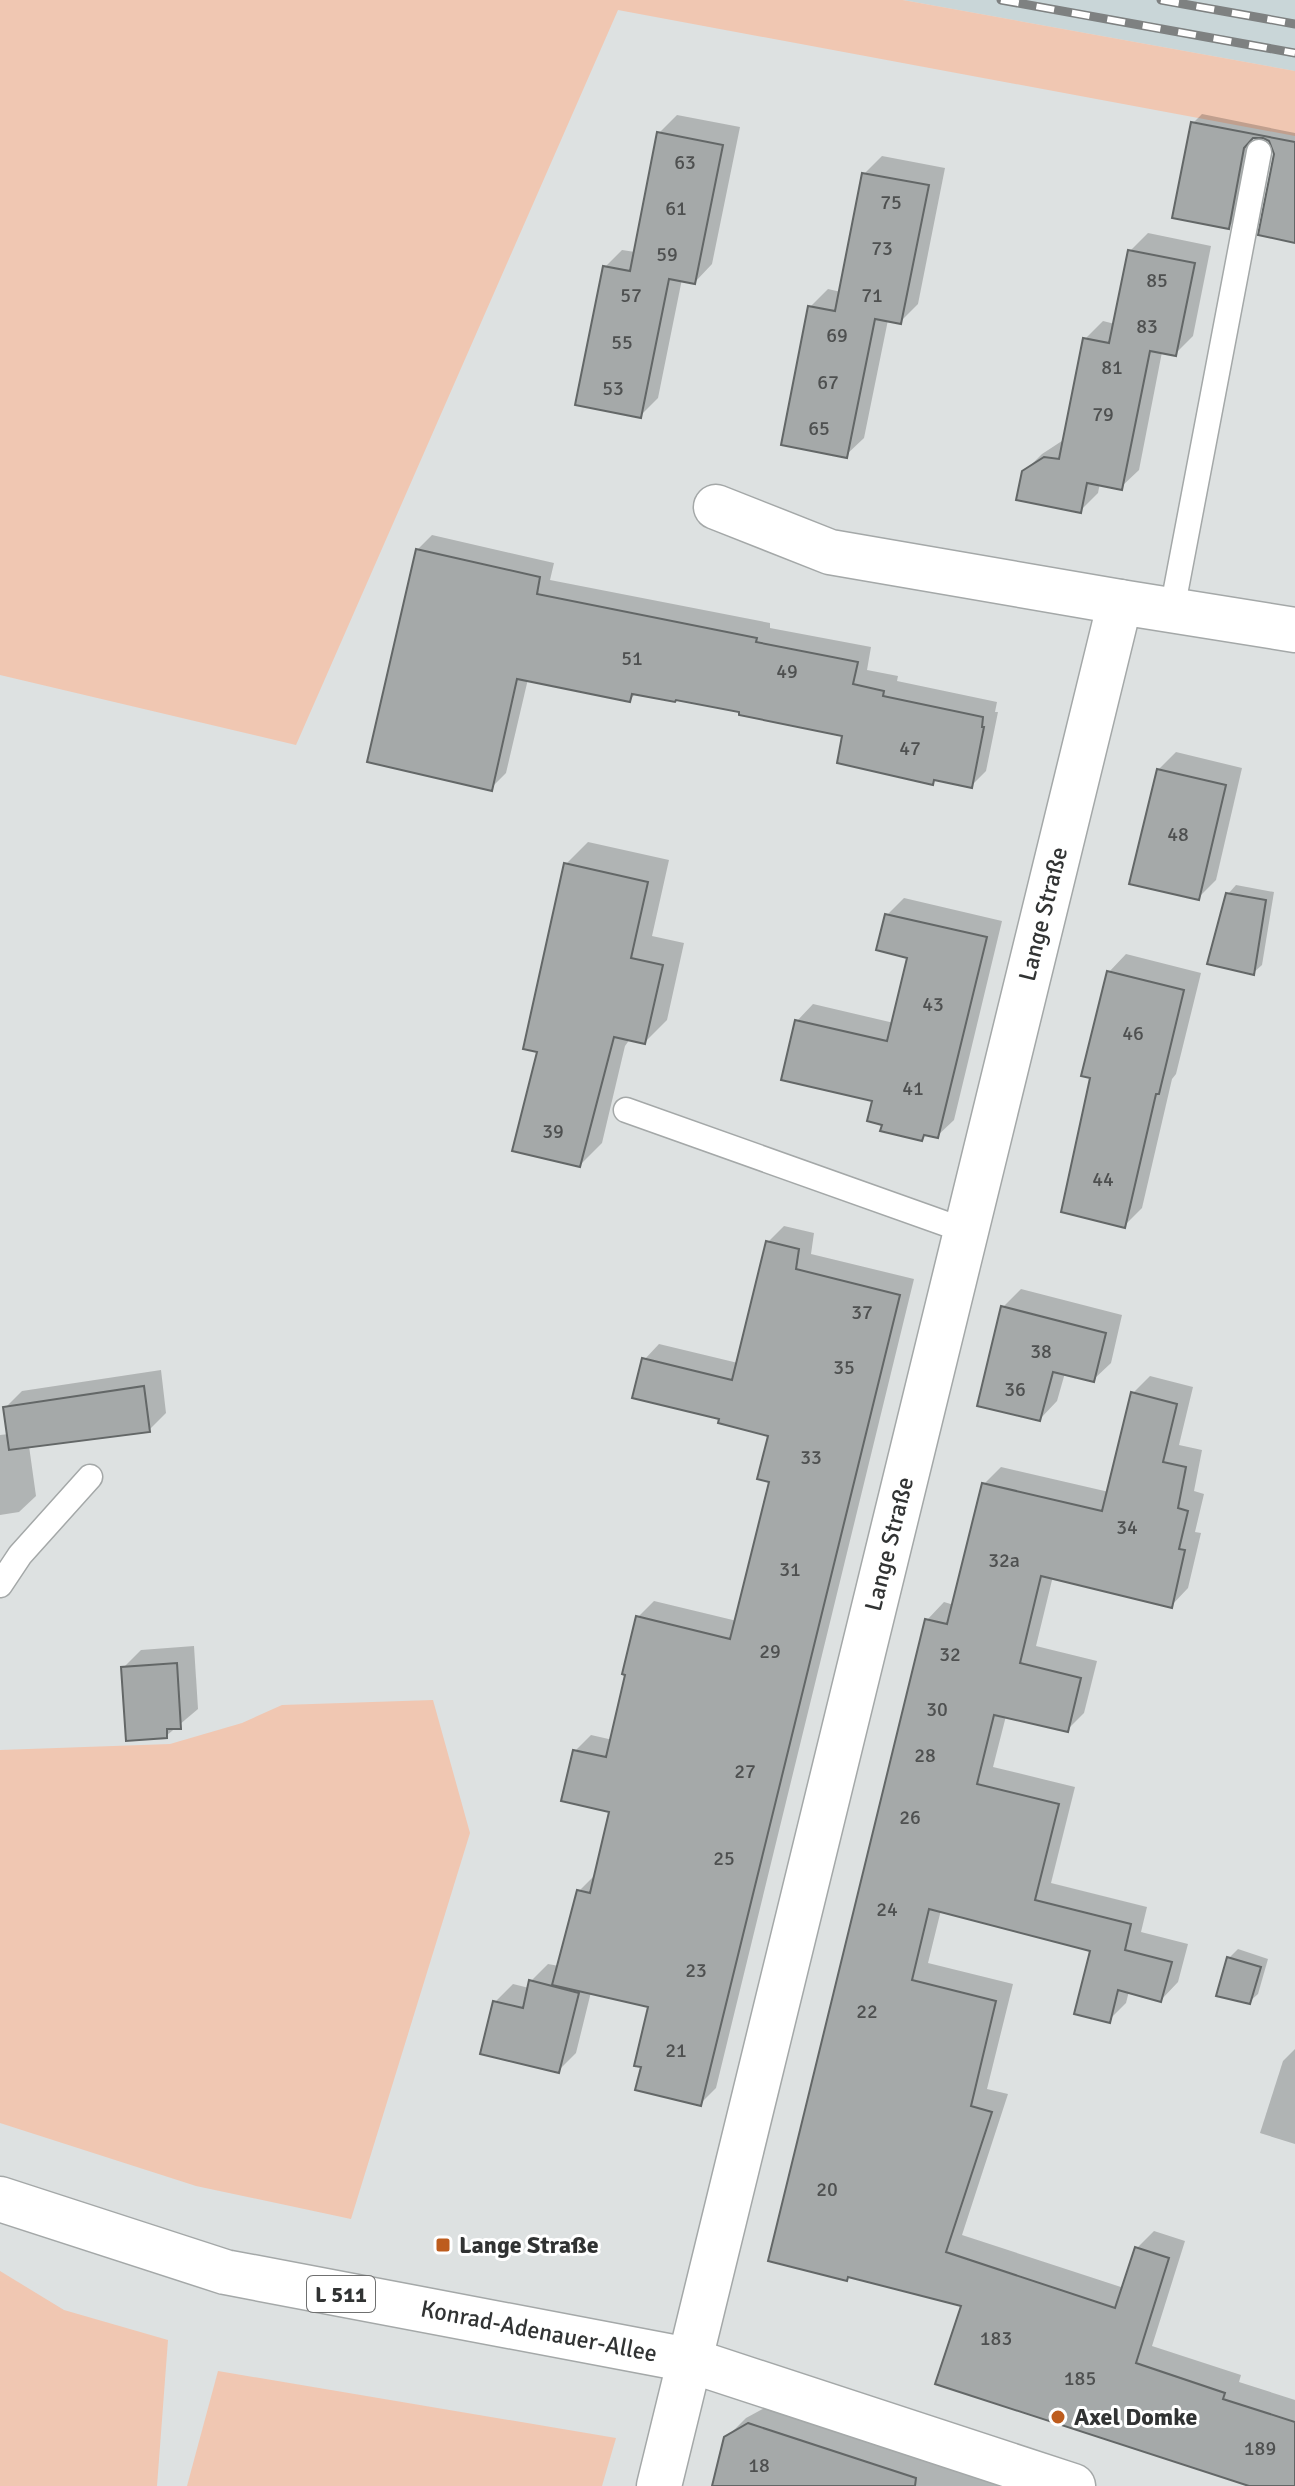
<svg xmlns="http://www.w3.org/2000/svg" width="1295" height="2486" font-family="Signika,sans-serif">
  <rect width="100%" height="100%" fill="#dde1e1"/>
  <path fill="#c9d6d8" d="M903,0h392v71z"/>
  <g fill="#f0c7b2">
    <path d="M0,0h903l392,71v65l-677,-126 -322,735 -296,-70z"/>
    <path d="M433,1700l37,133 -119,386 -155,-33 -196,-63v-373l170,-6 72,-21 40,-18z"/>
    <path d="M0,2271l64,39 104,30 -11,146h-157z"/>
    <path d="M218,2371l398,67 -14,48h-415z"/>
  </g>
  <g fill="#0003">
    <path d="M1202,114l93,19v108l-19,-87 -5,-14 -10,-5 -9,3 -15,81 -9,8 -35,-104z"/>
    <path d="M677,115l63,12 -28,137 -17,18 -13,-3 -24,119 -18,18 -35,-149 17,-17 13,2 24,-119z"/>
    <path d="M882,156l63,12 -27,136 -18,18 -12,-2 -24,118 -18,17 -36,-148 18,-18 13,3 23,-118z"/>
    <path d="M1148,233l63,13 -18,90 -18,18 -13,-2 -23,118 -18,17 -21,-4 -2,10 -18,18 -56,-39 18,-18 23,-15 20,-100 18,-18 12,3 15,-73z"/>
    <path d="M432,535l122,28 -4,17 220,43v5l101,19 -4,23 31,6 -1,5 100,21 -2,10h3l-12,59 -15,15 -35,-7 -4,4 -87,-48 -103,-25 -106,-17 -6,7 -102,-21 -22,94 -15,15 -74,-238z"/>
    <path d="M1176,752l66,16 -26,112 -18,18 -40,-128z"/>
    <path d="M588,842l81,18 -17,76 32,7 -17,77 -22,22 -15,-3 -5,7 -23,97 -22,22 -14,-301z"/>
    <path d="M1236,885l38,7 -12,73 -9,8 -25,-79z"/>
    <path d="M904,898l98,23 -48,199 -17,16 -11,-2 -5,5 -37,-16 -9,-24 -78,-78 16,-17 81,19 16,-67 -23,-41z"/>
    <path d="M1126,954l75,19 -25,101 -4,5 -30,129 -18,18 -32,-149 17,-105z"/>
    <path d="M784,1226l30,7 -3,21 103,25 -198,809 -16,16 -57,-38 7,-61 -59,-13 -15,61 -17,17 -64,-68 18,-18 16,4 2,-7 17,-17 11,2 20,-75 15,-15 17,-65 -36,-60 16,-16 22,5 25,-123 16,-16 83,20 34,-140 -1,-47 -48,-16 -78,-58 15,-16 79,19 30,-121z"/>
    <path d="M1021,1289l101,26 -11,48 -18,17 -28,-7 -8,28 -17,18 -37,-112z"/>
    <path d="M161,1370l5,43 -17,17 -120,16 7,50 -17,16 -19,3v-80l9,-1 -4,-26 17,-17z"/>
    <path d="M1150,1376l43,11 -14,58 23,5 -8,41 10,3 -9,38 6,1 -13,55 -17,18 -118,-30 -17,70 61,15 -13,52 -17,17 -61,-14 -13,51 82,20 -24,96 96,24 -6,25 47,12 -10,38 -17,18 -32,-9 -3,12 -17,17 -16,-70 -152,-40 -13,53 85,21 -26,105 21,5 -46,141 162,53 13,-40 17,-17 31,10 -33,105 89,29 -2,7 56,18v86h-40l-292,-181 -114,-30 78,-655 17,-18 10,3 30,-121 17,-17 108,25 24,-99z"/>
    <path d="M194,1646l4,63 -32,27 -43,-68 18,-18z"/>
    <path d="M1238,1949l30,10 -10,35 -9,8 -20,-44z"/>
    <path d="M1295,2049v95l-35,-11 23,-72z"/>
    <path d="M770,2405l250,81h-306l12,-48 20,-20z"/>
  </g>
  <g fill="#a5a9a9" stroke="#636767" stroke-width="2">
    <path d="M1191,122l104,20v101l-37,-8 16,-81 -5,-13 -6,-3h-10l-9,10 -15,81 -57,-11z"/>
    <path d="M657,132l66,13 -28,139 -26,-5 -28,139 -66,-13 28,-139 27,5z"/>
    <path d="M862,173l67,12 -28,139 -26,-5 -28,139 -66,-13 27,-139 27,5z"/>
    <path d="M1128,250l67,13 -19,93 -26,-5 -28,139 -35,-7 -6,30 -65,-13 6,-29 22,-14 15,2 24,-121 26,5z"/>
    <path d="M416,549l124,28 -3,17 220,44 -1,4 102,20 -5,22 31,7 -1,5 100,21 -1,10h2l-12,61 -38,-8 -1,5 -96,-22 5,-27 -103,-21v-3l-63,-12 -1,2 -43,-8 -2,8 -113,-23 -25,112 -125,-29z"/>
    <path d="M1157,769l69,16 -27,115 -70,-16z"/>
    <path d="M564,863l84,19 -17,76 32,7 -18,79 -31,-7 -34,130 -68,-16 25,-99 -14,-3z"/>
    <path d="M1226,893l40,7 -12,75 -47,-11z"/>
    <path d="M885,914l102,23 -49,201 -14,-3 -2,6 -42,-10 2,-6 -15,-4 5,-20 -91,-21 14,-60 92,21 20,-83 -31,-8z"/>
    <path d="M1107,971l77,19 -25,104h-3l-31,134 -64,-16 29,-134 -9,-2z"/>
    <path d="M766,1241l33,8 -3,20 104,26 -199,811 -66,-16 6,-23 -7,-1 14,-59 -96,-22 25,-95 13,3 19,-81 -48,-11 12,-51 33,7 19,-82 -3,-1 14,-58 94,23 39,-157 -12,-3 11,-43 -50,-13 1,-4 -87,-21 10,-40 90,22z"/>
    <path d="M1001,1306l105,27 -12,49 -41,-10 -13,49 -63,-15z"/>
    <path d="M144,1386l6,46 -141,18 -6,-43z"/>
    <path d="M1131,1392l46,12 -14,58 23,5 -8,41 10,3 -9,38 6,1 -13,58 -131,-32 -21,87 61,15 -13,54 -74,-17 -17,69 82,20 -24,96 96,24 -6,26 47,12 -11,40 -43,-12 -8,33 -36,-9 16,-63 -161,-42 -17,71 84,21 -25,105 21,6 -46,140 169,56 20,-61 34,11 -33,105 89,30 -2,6 72,23v64h-46l-314,-102 26,-78 -113,-29 -1,4 -79,-20 157,-642 22,5 35,-141 120,28z"/>
    <path d="M177,1663l4,66h-14v9l-41,3 -5,-74z"/>
    <path d="M1227,1957l34,10 -11,37 -34,-8z"/>
    <path d="M529,1980l50,13 -20,80 -79,-19 13,-53 30,7z"/>
    <path d="M748,2423l168,55 -1,8h-203l12,-49z"/>
  </g>
  <g fill="none" stroke-linecap="round" stroke-linejoin="round">
    <defs>
      <g id="service">
        <path d="M1172,610l87,-458"/>
        <path d="M626,1110l340,121"/>
        <path d="M0,1585l20,-30 70,-78"/>
      </g>
      <g id="minor">
        <path d="M716,507l114,45 290,50"/>
        <path d="M659,2486l461,-1884 175,28"/>
      </g>
      <path id="primary" d="M0,2199l225,73 464,88 384,126"/>
    </defs>
    <use href="#service" stroke="#a4a8a8" stroke-width="27"/>
    <use href="#minor" stroke="#a4a8a8" stroke-width="47"/>
    <use href="#primary" stroke="#a4a8a8" stroke-width="47"/>
    <use href="#service" stroke="#fff" stroke-width="24"/>
    <use href="#minor" stroke="#fff" stroke-width="44"/>
    <use href="#primary" stroke="#fff" stroke-width="44"/>
    <defs>
      <g id="rail">
        <path d="M1001,0l294,53"/>
        <path d="M1161,0l134,24"/>
      </g>
    </defs>
    <use href="#rail" stroke="#7e8181" stroke-width="9"/>
    <use href="#rail" stroke="#fff" stroke-width="6" stroke-dasharray="18" stroke-linecap="butt"/>
  </g>
  <g fill="#bd5c1d" stroke="#fff" stroke-width="3">
    <rect x="435" y="2237" width="16" height="16" rx="4"/>
    <circle cx="1058" cy="2417" r="8"/>
  </g>
  <g text-anchor="middle" dominant-baseline="central" stroke-width="6" stroke-linejoin="round" paint-order="stroke">
    <g font-size="20" fill="#4e5050">
      <text x="685" y="162">63</text>
      <text x="891" y="202">75</text>
      <text x="676" y="208">61</text>
      <text x="882" y="248">73</text>
      <text x="667" y="254">59</text>
      <text x="1157" y="280">85</text>
      <text x="631" y="295">57</text>
      <text x="872" y="295">71</text>
      <text x="1147" y="326">83</text>
      <text x="837" y="335">69</text>
      <text x="622" y="342">55</text>
      <text x="1112" y="367">81</text>
      <text x="828" y="382">67</text>
      <text x="613" y="388">53</text>
      <text x="1103" y="414">79</text>
      <text x="819" y="428">65</text>
      <text x="632" y="658">51</text>
      <text x="787" y="671">49</text>
      <text x="910" y="748">47</text>
      <text x="1178" y="834">48</text>
      <text x="933" y="1004">43</text>
      <text x="1133" y="1033">46</text>
      <text x="913" y="1088">41</text>
      <text x="553" y="1131">39</text>
      <text x="1103" y="1179">44</text>
      <text x="862" y="1312">37</text>
      <text x="1041" y="1351">38</text>
      <text x="844" y="1367">35</text>
      <text x="1015" y="1389">36</text>
      <text x="811" y="1457">33</text>
      <text x="1127" y="1527">34</text>
      <text x="1004" y="1560">32a</text>
      <text x="790" y="1569">31</text>
      <text x="770" y="1651">29</text>
      <text x="950" y="1654">32</text>
      <text x="937" y="1709">30</text>
      <text x="925" y="1755">28</text>
      <text x="745" y="1771">27</text>
      <text x="910" y="1817">26</text>
      <text x="724" y="1858">25</text>
      <text x="887" y="1909">24</text>
      <text x="696" y="1970">23</text>
      <text x="867" y="2011">22</text>
      <text x="676" y="2050">21</text>
      <text x="827" y="2189">20</text>
      <text x="996" y="2338">183</text>
      <text x="1080" y="2378">185</text>
      <text x="1260" y="2448">189</text>
      <text x="759" y="2465">18</text>
    </g>
    <rect fill="#fff" stroke="#6f7070" stroke-width="2" x="307" y="2276" width="68" height="36" rx="6"/>
    <g font-size="22" font-weight="bold" fill="#313333">
      <text x="341" y="2294">L 511</text>
    </g>
    <g font-size="24" fill="#313333" stroke="#fff">
      <text transform="translate(1043 914) rotate(-76)">Lange Straße</text>
      <text transform="translate(889 1544) rotate(-76)">Lange Straße</text>
      <text transform="translate(539 2331) rotate(11)">Konrad-Adenauer-Allee</text>
    </g>
    <g font-size="24" font-weight="bold" fill="#313333" stroke="#fff" text-anchor="start">
      <text x="459" y="2245">Lange Straße</text>
      <text x="1074" y="2417">Axel Domke</text>
    </g>
  </g>
</svg>
